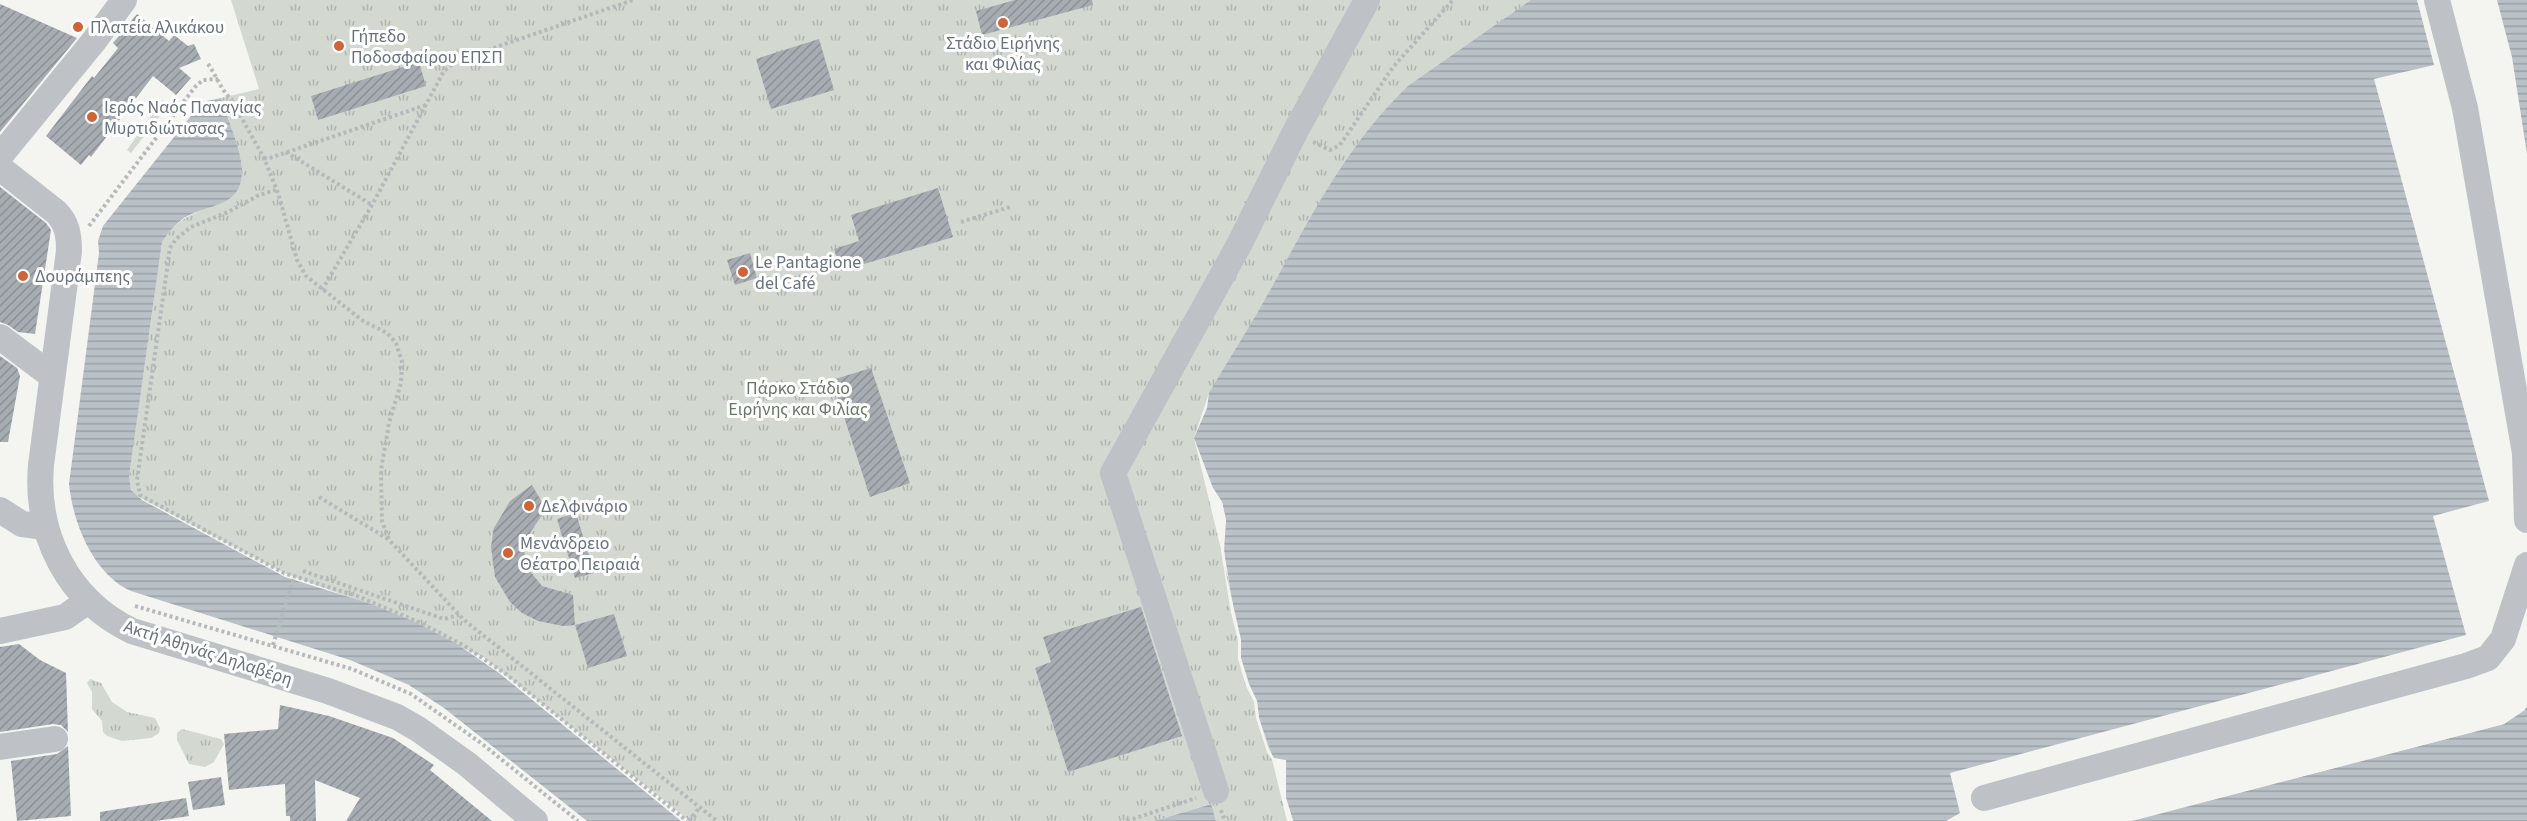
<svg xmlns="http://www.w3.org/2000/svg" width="2527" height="821" font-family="'Source Sans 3',sans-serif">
  <defs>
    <pattern id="park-tufts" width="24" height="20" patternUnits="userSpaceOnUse" patternTransform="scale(1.5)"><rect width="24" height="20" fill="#d3d9d1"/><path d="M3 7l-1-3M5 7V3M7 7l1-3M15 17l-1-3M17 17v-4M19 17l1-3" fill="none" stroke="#afb4af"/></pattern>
    <pattern id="water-rules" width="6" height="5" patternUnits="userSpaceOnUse" patternTransform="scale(1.5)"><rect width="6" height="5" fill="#b9c1c7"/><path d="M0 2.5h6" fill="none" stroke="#9aa1a7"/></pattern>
    <pattern id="building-hatch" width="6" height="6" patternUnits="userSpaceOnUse" patternTransform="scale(1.5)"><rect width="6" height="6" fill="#a6acb1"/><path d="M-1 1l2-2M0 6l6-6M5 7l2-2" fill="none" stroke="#8b9095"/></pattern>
  </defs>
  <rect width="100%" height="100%" fill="#f4f4f1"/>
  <path fill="#d3d9d1" d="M162,100l7,4 -38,49 -4,-3z"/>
  <g fill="url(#park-tufts)">
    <path d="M231,0h1304l-326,393 -15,45 93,383h-71l-6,-17 -56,17h-464l-207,-164 -132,-59 -67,-25 -151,-79 -5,-13 34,-239c6,-9 13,-18 22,-23 23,-15 59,-14 58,-50 -1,-21 -15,-51 -21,-71l38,-9z"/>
    <path d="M90,679l11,4 11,19 15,10 28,6 5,10 -1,5 -8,5 -29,3 -15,-5 -4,-4 -1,-11 -10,-12v-17l-5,-9z"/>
    <path d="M182,729l39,10 3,5 -10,18 -9,5 -16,-3 -12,-24v-7z"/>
  </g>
  <g fill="url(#water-rules)">
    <path d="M1531,0h886l17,65 -60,14 115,422 -56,15 33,119 -516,138 10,40 -14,8h-653l-7,-23v-37l-13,-3 -14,-40 -2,-17 -8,-17 -8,-26v-18l-7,-28 -10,-61 2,-31 -4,-18 -9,-14 -19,-50 13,-30 2,-15c16,-28 34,-55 50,-83 45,-79 82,-160 149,-224z"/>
    <path d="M2497,0h30v154l-15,-97z"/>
    <path d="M221,98c6,20 20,50 21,71 1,39 -33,34 -58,49 -9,6 -16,15 -22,24l-33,234 2,14 11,10 143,77 86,27 44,18 42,22 42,29 182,148h-94l-143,-113 -35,-23 -59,-25 -219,-69c-38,-17 -58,-68 -62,-107l30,-231 -1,-12 5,-15 99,-124z"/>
    <path d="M2527,707v114h-395l372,-97z"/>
    <path d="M1211,804l5,17h-62z"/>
  </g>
  <g fill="#f4f4f1">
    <path d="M1210,488h3l9,14 4,18 -3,16 3,37 15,67v18l8,26 8,17 2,17 10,32 5,8 12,2v38l7,23h-4l-6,-23v-35l-11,-3 -5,-8 -11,-34 -2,-16 -8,-16 -8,-27v-19l-7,-27 -10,-62 2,-31 -3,-17z"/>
    <path d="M2527,704l-2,6 -21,14 -375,97 2,-3 372,-97z"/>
  </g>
  <g fill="url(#building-hatch)">
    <path d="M1015,0h77l1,5 -111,30 -6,-24z"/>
    <path d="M0,4l77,34 -77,94z"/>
    <path d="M137,14l32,27 5,-6 14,11 6,-2 7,15 -22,9 12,10 -15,17 -23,-19 -62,81 -2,-2 -8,10 -35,-29 46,-60 2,2 24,-30 -5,-5z"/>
    <path d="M819,39l15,51 -63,19 -15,-50z"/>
    <path d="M419,62l7,24 -108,34 -7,-24z"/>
    <path d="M0,187l46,36 5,7 -16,104 -17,-2 -10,-7 -8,-3z"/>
    <path d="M938,188l15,49 -112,34 -7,-22 25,-8 -8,-26z"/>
    <path d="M750,253l7,25 -22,7 -8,-25z"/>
    <path d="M0,356l17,12 3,8 -12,66h-8z"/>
    <path d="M871,368l39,115 -40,14 -38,-117z"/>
    <path d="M532,485l14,24 -20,30 -2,9 2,18 16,20 31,9 2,30 -12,1 -25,-5 -16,-8 -12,-11 -15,-25 -4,-30 3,-19 16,-27z"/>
    <path d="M576,513l18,60 -19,5 -18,-59z"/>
    <path d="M1141,607l41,129 -114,36 -33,-104 16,-6 -8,-25z"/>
    <path d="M614,614l13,42 -39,12 -13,-43z"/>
    <path d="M19,644l21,16 26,13 2,59 -7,-7 -8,-1 -53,8v-85z"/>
    <path d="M280,705l49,11 64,22 41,27 -4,5 62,51h-146l14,-23 -45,-18 1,41h-26v-5h-4l-1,-32 -56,6 -5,-56 54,-5z"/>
    <path d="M68,746l3,70 -54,5 -6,-60 46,-7z"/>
    <path d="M221,777l4,28 -32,5 -5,-28z"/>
    <path d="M186,798l3,18 -33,5h-56v-9z"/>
  </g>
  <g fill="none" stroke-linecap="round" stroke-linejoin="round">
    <g stroke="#b6b9bb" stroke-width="4" stroke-dasharray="3 3" stroke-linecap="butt">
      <path d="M208,64c8,11 13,26 23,35l33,59 14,35 19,67 9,16 57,45 24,12 9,10 6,19 -1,21 -12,40 -8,47 1,51 7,19 75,80 253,201"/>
      <path d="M1313,142l17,8 10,-5 53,-78 60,-67"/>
      <path d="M286,152l86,53"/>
      <path d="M264,158l3,1 159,-54"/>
      <path d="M276,190l-17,5 -31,17 -37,15 -15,12 -6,9 -33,232 3,15 144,78 73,23 64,27 42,22 43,29 181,147"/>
      <path d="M961,222l49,-15"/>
      <path d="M89,226l106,-139 8,-7 15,-1"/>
      <path d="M322,290l50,-85 72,-134 12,-10 177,-61"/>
      <path d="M319,497l69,42"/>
      <path d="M303,571l141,48 15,-4"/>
      <path d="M135,606l217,63 59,25 70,49 97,78"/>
      <path d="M273,645l21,-68"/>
      <path d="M1221,810l4,11"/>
      <path d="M689,821l11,-14"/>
      <path d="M1127,821l69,-23"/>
    </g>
    <g stroke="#bec1c5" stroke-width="26">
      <path d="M2437,0l28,108 60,345 2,67"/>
      <path d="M0,156l94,-115 30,-41"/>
      <path d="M0,168l56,44c11,11 13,23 13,39l-28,214c-6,70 27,135 91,166l196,60 69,26 21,12 49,35 68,57"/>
      <path d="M0,337l52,39"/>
      <path d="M0,510l22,14 23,3"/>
      <path d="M0,631l65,-14 23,-16"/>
      <path d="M0,747l55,-8"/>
      <path d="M1216,791l-103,-318 127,-230 55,-111 72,-132"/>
      <path d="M1984,798l482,-132 22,-8 15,-19 24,-74"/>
    </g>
  </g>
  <g fill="#ce6438" stroke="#fff" stroke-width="2">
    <circle cx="1003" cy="23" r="6"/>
    <circle cx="78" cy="27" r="6"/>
    <circle cx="339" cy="46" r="6"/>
    <circle cx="92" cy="117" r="6"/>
    <circle cx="743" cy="272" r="6"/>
    <circle cx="23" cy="276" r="6"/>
    <circle cx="529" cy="506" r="6"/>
    <circle cx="508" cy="553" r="6"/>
  </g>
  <g text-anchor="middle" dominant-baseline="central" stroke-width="6" stroke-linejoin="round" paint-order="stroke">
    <g font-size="18" fill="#67737f" stroke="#fff" text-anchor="start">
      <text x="90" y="27">Πλατεία Αλικάκου</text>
      <text x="351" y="36">Γήπεδο<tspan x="351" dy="21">Ποδοσφαίρου ΕΠΣΠ</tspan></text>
      <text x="1003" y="43" text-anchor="middle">Στάδιο Ειρήνης<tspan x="1003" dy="21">και Φιλίας</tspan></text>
      <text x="104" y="107">Ιερός Ναός Παναγίας<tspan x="104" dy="21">Μυρτιδιώτισσας</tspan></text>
      <text x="755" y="262">Le Pantagione<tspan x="755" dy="21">del Café</tspan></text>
      <text x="35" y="276">Δουράμπεης</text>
      <text x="541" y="506">Δελφινάριο</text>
      <text x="520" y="543">Μενάνδρειο<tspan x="520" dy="21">Θέατρο Πειραιά</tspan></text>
    </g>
    <g font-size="18" fill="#677765" stroke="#fff">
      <text x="798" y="388">Πάρκο Στάδιο<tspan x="798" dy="21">Ειρήνης και Φιλίας</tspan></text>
    </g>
    <g font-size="18" fill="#67737f" stroke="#fff">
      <text transform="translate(208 653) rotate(18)">Ακτή Αθηνάς Δηλαβέρη</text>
    </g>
  </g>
</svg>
